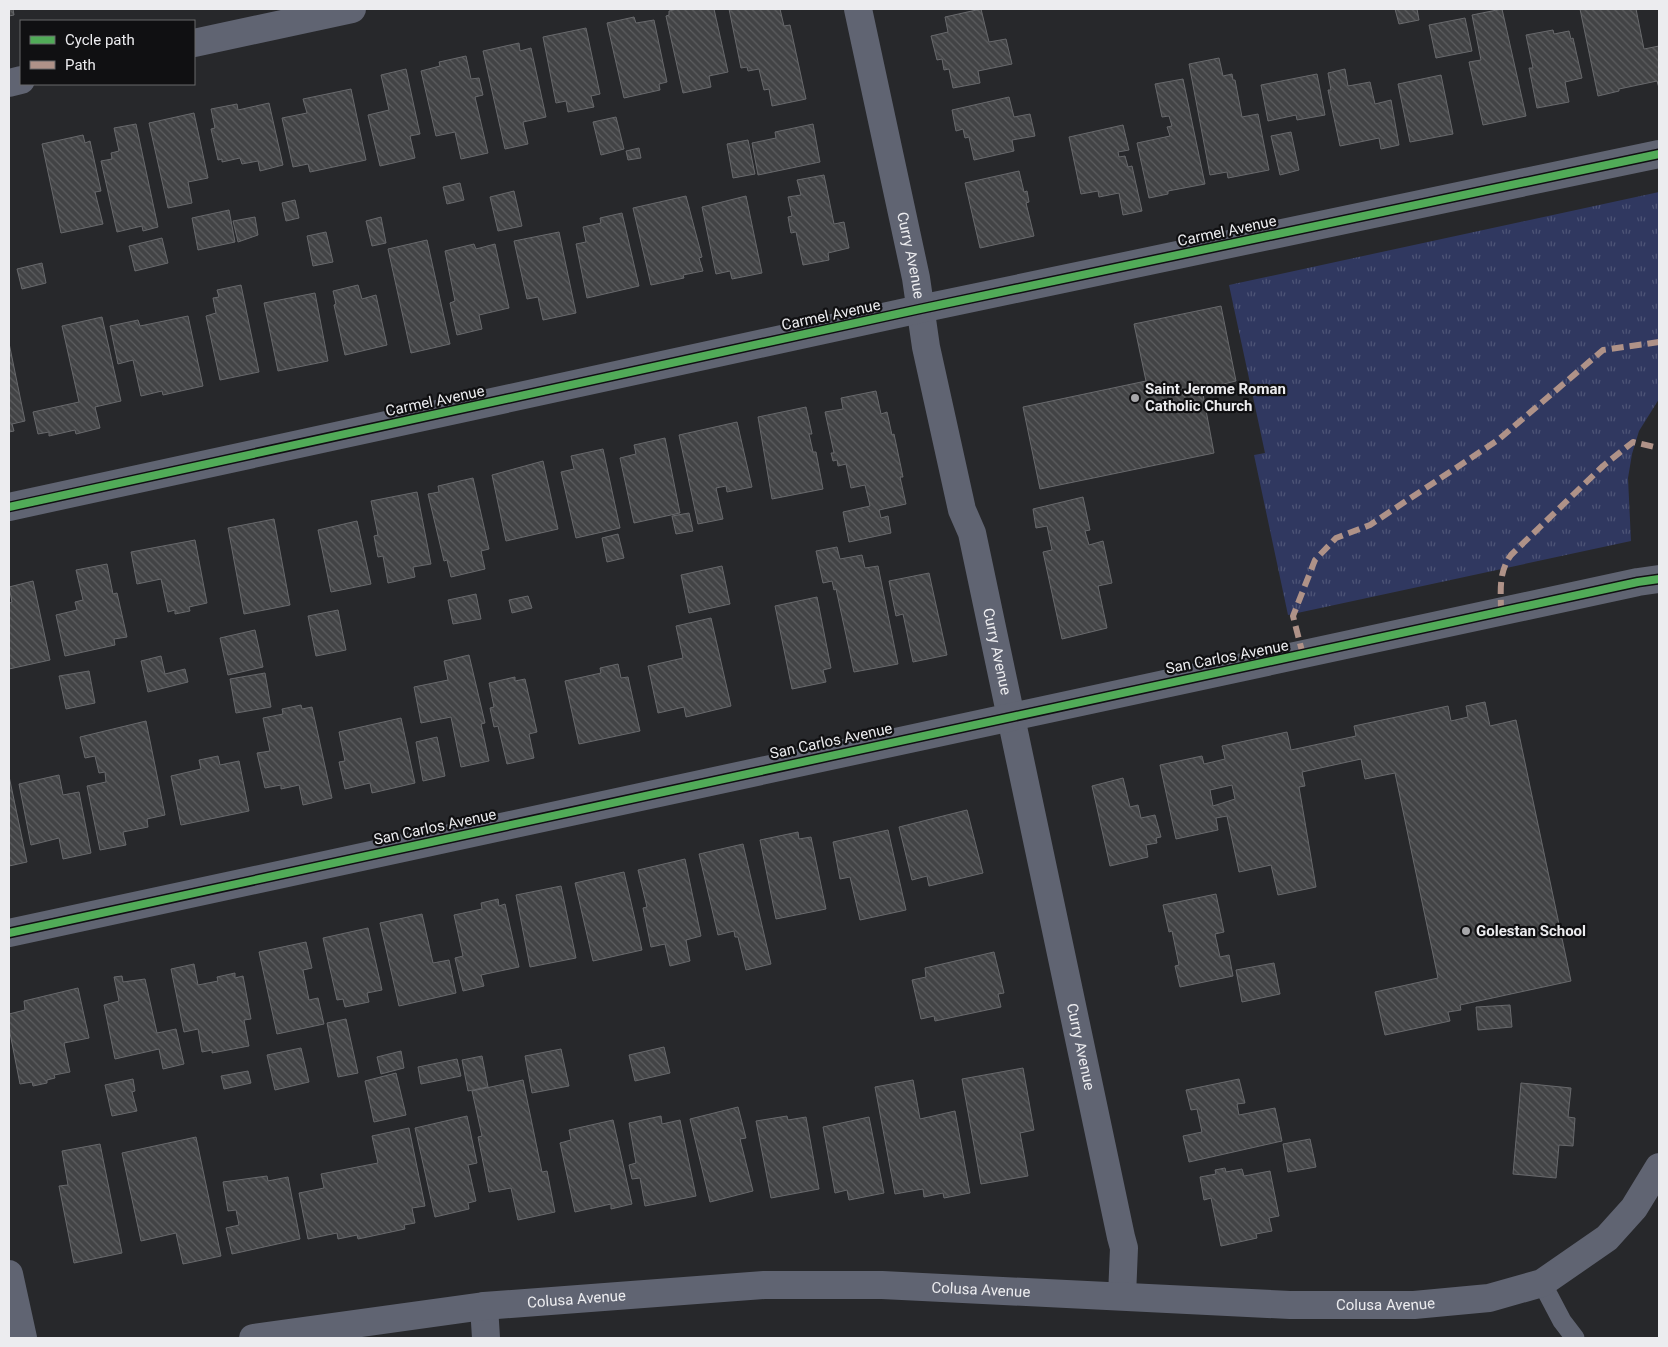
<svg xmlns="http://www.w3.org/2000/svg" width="1668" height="1347" font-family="Roboto,sans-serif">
  <defs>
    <pattern id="grass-tufts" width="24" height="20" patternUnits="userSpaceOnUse" patternTransform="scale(1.25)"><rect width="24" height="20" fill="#303860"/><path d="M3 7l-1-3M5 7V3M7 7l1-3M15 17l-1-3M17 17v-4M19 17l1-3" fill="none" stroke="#4e5577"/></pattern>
    <pattern id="building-back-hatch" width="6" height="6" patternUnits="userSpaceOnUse" patternTransform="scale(1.25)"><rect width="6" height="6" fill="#424345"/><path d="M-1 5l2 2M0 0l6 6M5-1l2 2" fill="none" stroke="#5d5e60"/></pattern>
  </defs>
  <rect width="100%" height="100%" fill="#27282b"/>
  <path fill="url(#grass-tufts)" d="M1659,192v207l-20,32 -7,23 -4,24 3,63 -343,74 -34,-160 11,-2 -36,-168z"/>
  <g fill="url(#building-back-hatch)" stroke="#68696c" fill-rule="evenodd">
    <path d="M9,9h4l1,6 -5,1z"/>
    <path d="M677,9h37l14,63 -19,4 2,11 -28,6 -17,-77 3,-1v-4z"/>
    <path d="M729,9h51l4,17 6,-1 16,74 -34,7 -3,-17 -5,1 -5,-21 -11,2 -1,-4 -6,1z"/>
    <path d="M981,9l8,33 17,-3 6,25 -34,7 2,12 -27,5 -4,-19 -5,1 -2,-11 -5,1 -6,-24 17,-4 -3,-15z"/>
    <path d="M1395,9h22l2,11 -20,4z"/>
    <path d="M1502,9l24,107 -43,9 -14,-63 12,-2 -9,-45z"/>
    <path d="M1580,9h56l8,40 15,-3v42l-2,-7 -38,8v2l-21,5z"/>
    <path d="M634,17l2,6 18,-3 13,62 -8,2 1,6 -36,8 -17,-75z"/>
    <path d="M1465,18l7,33 -36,7 -7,-33z"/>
    <path d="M586,28l14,66 -9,2 3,11 -26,5 -2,-11 -10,2 -13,-66z"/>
    <path d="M1553,30l1,4 15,-3 2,8 2,-1 9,40 -17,4 4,20 -32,6 -8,-40h4l-7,-33z"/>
    <path d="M519,43l1,8 11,-3 15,69 -23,5 5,22 -23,5 -22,-98z"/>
    <path d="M466,56l5,23 8,-1 4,17 -8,2 13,56 -27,6 -6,-27 -19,4 -15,-65 19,-5 -1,-4z"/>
    <path d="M1219,58l4,18 9,-2 1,6h2l7,37 16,-3 11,56 -41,8 -1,-6 -17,3 -21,-111z"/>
    <path d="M406,69l14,65 -10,2 5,22 -35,8 -12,-51 21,-5 -8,-35z"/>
    <path d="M1345,69l3,17 22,-4 5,22 16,-4 8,45 -18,4 -2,-11 -39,8 -12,-56h3l-3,-17z"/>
    <path d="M1317,74l8,41 -28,5 -1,-5 -28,6 -7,-36z"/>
    <path d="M1441,75l12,59 -43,8 -12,-58z"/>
    <path d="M1183,79l22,105 -37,7v3l-19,4 -12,-55 33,-7 -3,-9 5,-1 -3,-10 -7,1 -7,-33z"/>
    <path d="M351,89l15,71 -56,12 -2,-8 -15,3 -11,-49 25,-5 -4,-14z"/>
    <path d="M1009,97l5,20 16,-3 5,22 -23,4 2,11 -40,9 -5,-23 -4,1 -2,-9 -7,2 -4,-21z"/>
    <path d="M269,103l14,62 -23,6 -2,-10 -16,3 -2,-6 -18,4v-3l-4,1 -7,-31 4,-1 -4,-19 26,-5 1,6z"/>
    <path d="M194,113l14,65 -20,4 4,21 -24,5 -19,-85z"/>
    <path d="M616,117l8,32 -23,6 -8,-33z"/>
    <path d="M136,124l22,103 -15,4 -1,-5 -25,6 -16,-71 11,-2 -1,-6 8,-2 -5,-23z"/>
    <path d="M813,124l7,38 -62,13 -6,-32 24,-5 -1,-6z"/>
    <path d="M1123,125l6,25 -11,2 1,5 6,-1 3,11 4,-1 10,45 -19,4 -4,-22 -20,4 -1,-6 -17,3 -12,-57z"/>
    <path d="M1291,132l8,38 -19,5 -9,-39z"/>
    <path d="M83,135l2,8 5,-2 11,50 -6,1 8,32 -42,9 -19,-89z"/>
    <path d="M748,140l7,34 -22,4 -6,-34z"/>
    <path d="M639,148l2,10 -13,2 -2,-9z"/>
    <path d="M1019,171l5,21 3,-1 2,11 -3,1 8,33 -54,12 -15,-65z"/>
    <path d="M824,175l10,49 10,-2 5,26 -21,5 1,7 -26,5 -7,-33 -5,1 -3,-16 4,-1 -4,-19 13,-2 -4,-15z"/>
    <path d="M460,183l4,17 -17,4 -4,-17z"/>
    <path d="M514,191l8,35 -24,5 -8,-34z"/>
    <path d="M686,196l16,61 -3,1 4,13 -20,4 1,3 -33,7 -18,-77z"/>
    <path d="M746,196l16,77 -30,6 -2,-8 -14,3 -14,-67z"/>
    <path d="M295,200l4,18 -13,3 -4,-18z"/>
    <path d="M229,210l6,32 -37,8 -6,-32z"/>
    <path d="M622,213l17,73 -52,12 -11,-54 10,-2 -3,-15 18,-4 -1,-5z"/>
    <path d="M255,217l3,18 -20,7 -5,-21z"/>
    <path d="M381,217l5,26 -14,3 -6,-25z"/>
    <path d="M326,232l7,30 -20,4 -6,-30z"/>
    <path d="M559,232l17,81 -33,7 -5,-23 -11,2 -13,-58z"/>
    <path d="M162,238l6,25 -33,8 -6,-25z"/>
    <path d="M427,240l23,104 -39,9 -23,-104z"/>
    <path d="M474,244l2,5 19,-5 14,64 -30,7 3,14 -25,6 -7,-32 5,-2 -10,-50z"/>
    <path d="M42,263l4,20 -24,6 -5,-20z"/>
    <path d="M241,285l18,87 -39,8 -14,-64 10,-3 -3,-15 6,-1 -2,-7z"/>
    <path d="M358,285l4,14 14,-4 11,50 -42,10 -11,-50 2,-1 -3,-13z"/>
    <path d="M315,293l13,68 -50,10 -14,-68z"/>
    <path d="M1221,306l15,75 -34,8 12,64 -174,36 -17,-82 123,-26 -12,-57z"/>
    <path d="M188,316l15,70 -40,9 -1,-4 -21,5 -8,-36 -15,4 -8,-38 28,-6 2,6z"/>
    <path d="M102,317l19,84 -26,6 5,21 -24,6 -1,-4 -26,6v-4l-11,2 -5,-22 46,-10 -17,-76z"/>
    <path d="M9,343l16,78 -13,3 2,7 -5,1z"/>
    <path d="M876,391l5,23 6,-2 5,23 2,-1 9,43h-3l6,27 -27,6 2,8 7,-2 3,17 -42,9 -6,-30 27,-6 -5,-21 -14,3 -5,-24 -8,2 -1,-6 -4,1 -2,-8h3l-9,-41 18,-3 -2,-11z"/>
    <path d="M806,407l6,27h-3l4,18h3l7,37 -51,10 -14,-82z"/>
    <path d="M737,422l15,65 -25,5 -1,-6 -10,2 7,31 -25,5 -19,-89z"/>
    <path d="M665,438l15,75 -46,10 -14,-65 16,-4 -2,-9z"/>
    <path d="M603,449l17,79 -44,10 -15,-66 13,-3 -3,-13z"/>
    <path d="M543,461l15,68 -52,12 -14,-66z"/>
    <path d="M473,478l16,71 -8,2 4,18 -34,8 -4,-17 -3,1 -16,-67 11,-2 -1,-6z"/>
    <path d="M417,492l14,72 -18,3 2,10 -27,6 -5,-27 -5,1 -4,-21 4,-1 -7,-34z"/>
    <path d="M1083,497l7,33 -5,1 4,14 14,-4 9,42 -14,3 9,42 -45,11 -19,-87 9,-2 -5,-24 -11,2 -3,-19z"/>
    <path d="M689,513l4,18 -17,3 -4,-18z"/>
    <path d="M274,519l16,86 -46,9 -16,-86z"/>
    <path d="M357,521l14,63 -40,8 -13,-62z"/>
    <path d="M618,534l6,24 -17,4 -5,-24z"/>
    <path d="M195,540l12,63 -18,4 1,4 -15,3v-4l-7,2 -7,-33 -24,5 -6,-32z"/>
    <path d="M837,547l3,12 22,-4 3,13 13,-2 20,98 -44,8 -18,-83 -2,1 -2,-9 -9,2 -7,-32z"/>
    <path d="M107,564l6,30 4,-1 10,44 -13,2 1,6 -50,11 -9,-41 21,-5 -2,-8 8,-2 -7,-30z"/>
    <path d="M722,566l8,38 -41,9 -8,-38z"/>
    <path d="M929,573l18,82 -34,7 -10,-48 -7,2 -7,-35z"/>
    <path d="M33,581l17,79 -41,9v-66l3,-1 -3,-15z"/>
    <path d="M476,594l5,25 -28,5 -5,-24z"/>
    <path d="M528,596l4,12 -20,5 -3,-13z"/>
    <path d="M817,597l14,71 -8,2 3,12 -34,7 -17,-83z"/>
    <path d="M338,610l8,40 -30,6 -8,-40z"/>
    <path d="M711,618l20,88 -45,11 -2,-10 -26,6 -10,-47 35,-8 -7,-32z"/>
    <path d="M255,630l8,37 -35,8 -8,-37z"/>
    <path d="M469,655l16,68 -4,1 8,37 -28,6 -10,-50 -30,6 -7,-36 34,-7 -4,-19z"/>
    <path d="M161,656l4,18 20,-5 3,13 -40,10 -7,-31z"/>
    <path d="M618,664l3,14 7,-1 12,54 -61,13 -14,-63 36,-8 -1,-5z"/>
    <path d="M89,671l6,32 -29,6 -7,-33z"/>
    <path d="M265,673l6,34 -35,6 -6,-34z"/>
    <path d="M515,677v4l10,-2 12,53 -8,2 5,24 -27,6 -9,-38 -4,1 -4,-19 4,-1 -5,-24z"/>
    <path d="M1485,702l5,24 26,-6 55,261 -111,24 1,5 -13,2 2,9 -65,14 -10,-43 63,-14 -43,-205 -30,6 -4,-20 -59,13 3,14 -6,1 17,100 -38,8 -7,-30 -32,7 -12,-56 -11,2 2,12 -42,9 -16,-74 42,-9 2,8 21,-5 -3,-13 65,-14 4,18 65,-14 -2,-10 94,-20 3,15 17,-4 -2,-11zM1232,785l3,14 -22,7 -3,-16z"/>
    <path d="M301,705l1,4 10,-2 20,91 -29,7 -4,-20 -18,4v-4l-16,3 -8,-35 13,-2 -7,-33 20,-4 -1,-5z"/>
    <path d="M401,718l14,65 -43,10 -2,-10 -25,6 -6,-27 6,-1 -6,-29z"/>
    <path d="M146,721l19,94 -18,4 1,8 -25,5 3,13 -26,5 -13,-64 19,-4 -1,-10 -6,1 -4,-17 -10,2 -5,-21z"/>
    <path d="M437,737l8,39 -22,5 -7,-39z"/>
    <path d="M218,756l2,9 19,-4 10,50 -68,14 -10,-49 30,-7 -2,-9z"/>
    <path d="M59,775l4,20 16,-3 12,61 -28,6 -4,-21 -28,7 -12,-61z"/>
    <path d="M9,776l18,86 -18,4z"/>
    <path d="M1123,778l7,29 8,-2 3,13 14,-3 6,22 -5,1 1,5 -11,2 2,12 -38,9 -18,-80z"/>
    <path d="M967,810l16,63 -54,13 -2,-10 -15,4 -13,-53z"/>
    <path d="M888,830l18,80 -46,10 -10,-43 -10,2 -7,-37z"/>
    <path d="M798,832l1,7 12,-2 15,72 -50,10 -16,-79z"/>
    <path d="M743,844l28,120 -25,6 -8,-33h-3l-1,-6 -16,4 -19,-81z"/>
    <path d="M685,859l16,77 -15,4 4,21 -20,5 -5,-22 -14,3 -8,-39 4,-1 -9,-37z"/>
    <path d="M624,872l18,78 -49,11 -18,-78z"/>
    <path d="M561,886l15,72 -46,9 -14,-72z"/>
    <path d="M1216,894l8,38 -9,2 5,23 9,-2 4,21 -53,11 -5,-21 4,-1 -7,-34 -3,1 -6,-27z"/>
    <path d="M498,899l1,7 6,-2 14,63 -38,8 3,11 -21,5 -8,-33 8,-2 -9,-41 28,-6 -1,-6z"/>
    <path d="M422,914l11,49 16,-3 7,33 -57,13 -19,-83z"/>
    <path d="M368,928l14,62 -15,3 2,9 -24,5 -2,-8 -6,1 -14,-62z"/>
    <path d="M306,942l6,26 -9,2 6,30 9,-2 6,26 -47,10 -18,-82z"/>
    <path d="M994,952l10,41 -6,1 3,13 -66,14 -1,-5 -13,3 -9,-39 14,-3 -1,-9z"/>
    <path d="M1274,963l6,31 -38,8 -6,-32z"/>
    <path d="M194,964l4,21 20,-4 -1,-4 18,-4v5l8,-2 8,43 -7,1 5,26 -37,7v-3l-10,2 -4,-23 -14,3 -13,-63z"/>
    <path d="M122,976l1,6 22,-3 12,54 19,-4 8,35 -21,5 -4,-20 -44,10 -11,-54 15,-4 -5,-24z"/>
    <path d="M78,988l11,50 -25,5 6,29 -16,3 1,3 -8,2v3l-14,3 -1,-4 -12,2 -11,-56v-14l16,-4 -1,-9z"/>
    <path d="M1510,1005l2,22 -34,3 -2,-23z"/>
    <path d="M346,1019l12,54 -20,4 -11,-54z"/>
    <path d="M664,1047l6,26 -35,8 -6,-26z"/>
    <path d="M301,1048l8,34 -34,8 -8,-35z"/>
    <path d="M561,1049l8,37 -37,7 -7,-37z"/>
    <path d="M401,1051l3,17 -23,6 -4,-17z"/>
    <path d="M482,1056l6,31 -20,4 -6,-31z"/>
    <path d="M457,1059l4,17 -40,8 -3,-17z"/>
    <path d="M1023,1068l11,62 -14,3 8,43 -47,8 -19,-105z"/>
    <path d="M248,1071l3,12 -27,6 -3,-13z"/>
    <path d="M396,1073l10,42 -32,7 -9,-41z"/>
    <path d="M133,1079l2,12 -3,1 5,19 -25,5 -7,-31z"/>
    <path d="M1239,1079l6,24 -8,1 2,11 36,-7 7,33 -93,21 -6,-26 19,-4 -5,-23 -6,1 -5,-20z"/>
    <path d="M523,1080l19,92 5,-1 8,41 -37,8 -7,-32 -22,4 -11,-55 4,-1 -10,-45z"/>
    <path d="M913,1080l7,39 35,-8 15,82 -26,5 -1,-5 -19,4 -1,-8 -28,5 -20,-107z"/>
    <path d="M1521,1083l50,5 -3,29 7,1 -2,28 -14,-1 -3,33 -43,-4z"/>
    <path d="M738,1107l8,31 -6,1 13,52 -43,11 -20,-83z"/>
    <path d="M467,1116l10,47 -9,2 8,36 -8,2 1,6 -34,8 -20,-89z"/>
    <path d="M661,1116l1,8 18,-4 16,76 -51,10 -5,-28 -8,1 -3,-14 7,-2 -7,-40z"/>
    <path d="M787,1116l1,4 18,-3 13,72 -48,9 -15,-77z"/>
    <path d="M869,1117l15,76 -35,7 -2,-10 -12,3 -12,-66z"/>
    <path d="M613,1120l19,84 -21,5v-5l-36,8 -15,-69 11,-3 -2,-10z"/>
    <path d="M409,1128l16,78 -13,2 3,15 -11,2 1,4 -47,10 -1,-4 -19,4 -1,-6 -29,6 -9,-46 25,-5 -3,-14 57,-11 -6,-27z"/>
    <path d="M196,1137l25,119 -38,8 -7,-31 -35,8 -19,-88z"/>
    <path d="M1310,1139l6,28 -28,5 -5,-28z"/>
    <path d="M100,1144l22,109 -48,10 -15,-77 9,-1 -6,-34z"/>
    <path d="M1225,1168l1,4 16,-3 2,7 26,-5 9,45 -10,2 3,13 -16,3 1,4 -36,8 -10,-48 -7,2 -4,-23 16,-3 -1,-4z"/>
    <path d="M267,1176l1,5 20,-4 12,62 -68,15 -6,-26 13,-3 -3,-15 -8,1 -5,-29z"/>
  </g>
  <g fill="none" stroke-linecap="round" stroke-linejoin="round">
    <path stroke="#606472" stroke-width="19" d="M1542,1283l20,38 13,17"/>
    <g stroke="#606472" stroke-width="28">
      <path id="s1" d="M858,9l58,269 10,69 36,163 10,23 149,704 3,11 -2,48"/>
      <path d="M194,43l158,-34"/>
      <path d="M9,83l12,-3"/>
      <path d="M9,507l911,-198 739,-155"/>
      <path d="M9,933l1629,-351 21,-3"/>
      <path d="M9,1274l14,64"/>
      <path d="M484,1306l2,32"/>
    </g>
    <path stroke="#606472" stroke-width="28" id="s2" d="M253,1338l231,-32 280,-21h118l408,20h124l75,-7 53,-15 65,-45 27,-30 25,-41"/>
    <g stroke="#af9288" stroke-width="6" stroke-dasharray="12 6" stroke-linecap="butt">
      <path d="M1501,612c0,-21 -3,-39 10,-57l92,-89 30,-24 26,6"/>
      <path d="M1303,655l-10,-39 22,-56 21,-22 34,-13 128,-85 105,-90 56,-8"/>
    </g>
    <defs>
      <g id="cycleway">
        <path d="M9,507l911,-198 739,-155"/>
        <path d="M9,933l1629,-351 21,-3"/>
      </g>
    </defs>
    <use href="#cycleway" stroke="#101012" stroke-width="11"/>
    <use href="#cycleway" stroke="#51ab58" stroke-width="8"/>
  </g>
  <g fill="#a7a7aa" stroke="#101012" stroke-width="2">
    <circle cx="1135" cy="398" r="5"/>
    <circle cx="1466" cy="931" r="5"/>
  </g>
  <g text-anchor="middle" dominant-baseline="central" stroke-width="4.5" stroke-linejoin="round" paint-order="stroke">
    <g font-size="15" fill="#ececef" stroke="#101012">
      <text transform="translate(1227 231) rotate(-12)">Carmel Avenue</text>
      <text stroke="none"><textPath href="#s1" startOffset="252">Curry Avenue</textPath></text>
      <text transform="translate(831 315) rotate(-12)">Carmel Avenue</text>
      <text transform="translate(435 401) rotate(-12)">Carmel Avenue</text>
      <text stroke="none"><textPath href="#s1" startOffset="658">Curry Avenue</textPath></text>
      <text transform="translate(1227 657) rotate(-11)">San Carlos Avenue</text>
      <text transform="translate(831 741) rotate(-12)">San Carlos Avenue</text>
      <text transform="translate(435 827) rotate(-12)">San Carlos Avenue</text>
      <text stroke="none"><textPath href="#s1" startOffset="1062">Curry Avenue</textPath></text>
      <text stroke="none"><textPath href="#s2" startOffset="731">Colusa Avenue</textPath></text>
      <text stroke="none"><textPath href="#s2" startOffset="326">Colusa Avenue</textPath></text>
      <text stroke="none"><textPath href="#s2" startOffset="1136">Colusa Avenue</textPath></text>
    </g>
    <g font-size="15" font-weight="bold" fill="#ececef" stroke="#101012" text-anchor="start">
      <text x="1145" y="389">Saint Jerome Roman<tspan x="1145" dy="17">Catholic Church</tspan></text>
      <text x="1476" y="931">Golestan School</text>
    </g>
  </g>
  <rect width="1668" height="1347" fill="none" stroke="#ececef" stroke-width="20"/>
  <rect x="20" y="20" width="175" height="65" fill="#101012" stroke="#68686a"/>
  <rect x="30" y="36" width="25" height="8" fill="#51ab58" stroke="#68686a"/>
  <text x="65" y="45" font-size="15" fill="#ececef">Cycle path</text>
  <rect x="30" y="61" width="25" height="8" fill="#af9288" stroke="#68686a"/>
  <text x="65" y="70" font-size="15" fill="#ececef">Path</text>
</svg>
